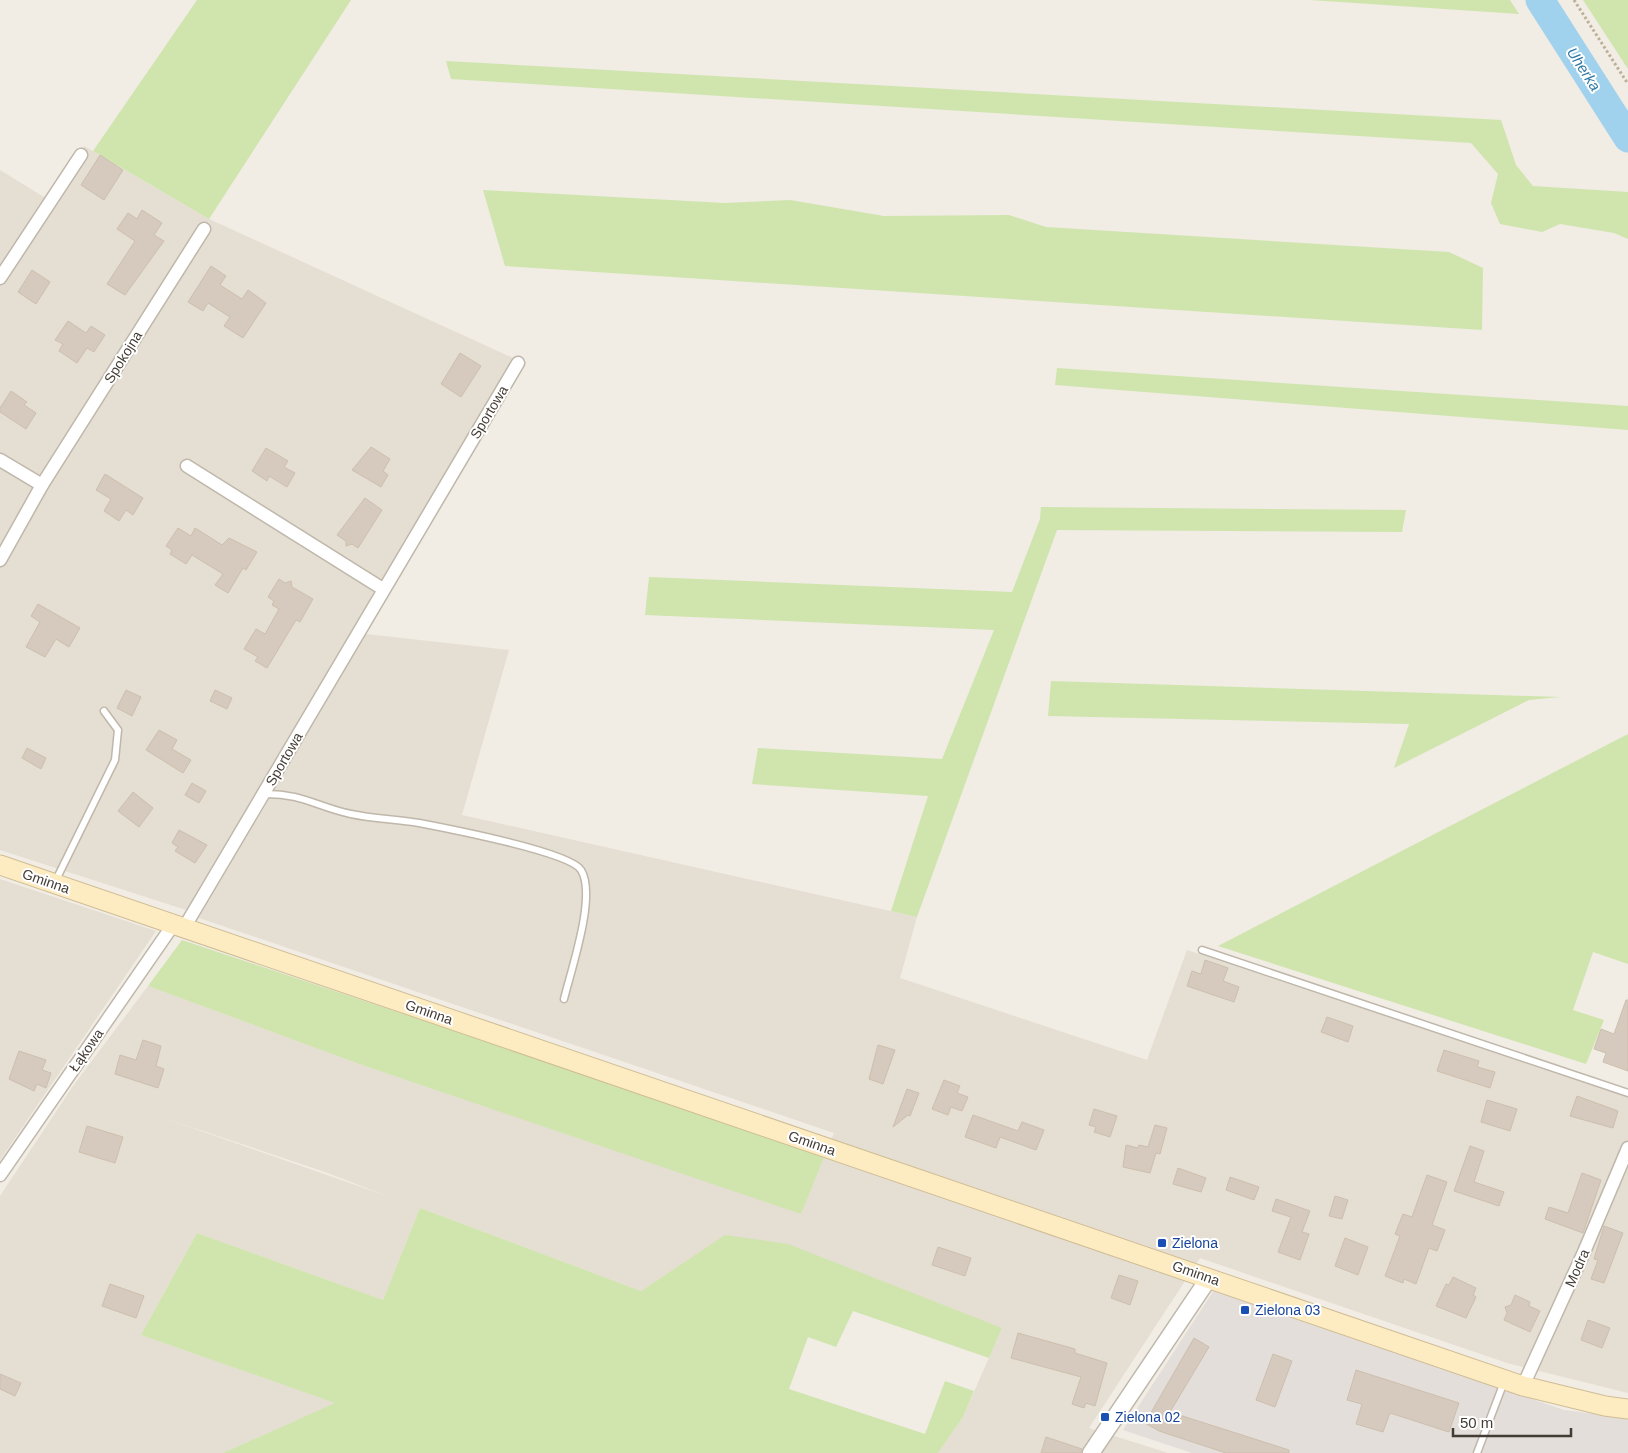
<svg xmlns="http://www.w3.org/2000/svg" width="1628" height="1453" font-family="Arial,sans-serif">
  <rect width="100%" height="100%" fill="#f1ece4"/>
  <g fill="#e5ded2" fill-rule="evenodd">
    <path d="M84,146l125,73 304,139 -327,552 -186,-60v-680l47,29z"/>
    <path d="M366,634l143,16 -47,165 455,102 -17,61 247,82 40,-110 441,146v297l-121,-30 -307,-105 -111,170 79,25h-230l25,-36 39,-89 -276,-93 -85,56 -221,-83 -37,92 -186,-67 -56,102 195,68 -113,50h-223v-257l73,-110 75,-100 214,79 439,148 33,-80 -635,-215zM161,1117l164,55 62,24z"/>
    <path d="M0,879l156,52 -156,229z"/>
  </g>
  <path fill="#e3ded9" d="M1214,1290l350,120 64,8v35h-436l-69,-23z"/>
  <g fill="#cfe5ad">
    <path d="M197,0h154l-142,219 -116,-68z"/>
    <path d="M1310,0h200l9,14z"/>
    <path d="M1583,0h45v69z"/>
    <path d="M446,61l1055,59 15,45 17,21 95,6v47l-14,-6 -54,-9 -18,8 -42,-8 -9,-21 7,-29 -27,-31 -1020,-64z"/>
    <path d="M483,190l242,13 65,-3 94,16 125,-1 37,12 403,25 34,16 -1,62 -977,-64z"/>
    <path d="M1057,368l571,38v24l-573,-45z"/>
    <path d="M1041,507l365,3 -4,22 -345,-2 -140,387 -26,-6 37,-115 -176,-12 6,-36 184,11 52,-129 -349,-15 4,-38 363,15 28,-73z"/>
    <path d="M1051,681l509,16 -31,3 -135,68 15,-44 -361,-8z"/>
    <path d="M1628,734v230l-35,-12 -20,58 31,10 -18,44 -368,-118z"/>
    <path d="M182,940l643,215 -24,59 -439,-149 -214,-79z"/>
    <path d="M420,1208l221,83 84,-56 63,9 214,84 -13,30 -136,-47 -17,36 -28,-10 -19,52 136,45 20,-53 29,10 -11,26 -25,36h-715l112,-50 -194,-68 56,-102 186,67z"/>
  </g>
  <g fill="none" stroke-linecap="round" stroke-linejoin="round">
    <path stroke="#a1d2ed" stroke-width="29" d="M1540,0l88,138"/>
  </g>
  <g fill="#d5cabd" stroke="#cdbfad">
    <path d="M100,155l23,15 -19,30 -23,-15z"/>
    <path d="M142,210l20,13 -8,12 10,6 -39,54 -18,-11 28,-43 -18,-12 11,-16 9,6z"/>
    <path d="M211,266l15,10 -6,9 22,14 6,-9 18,13 -23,35 -19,-12 6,-9 -22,-14 -5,8 -15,-9z"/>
    <path d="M32,270l18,12 -14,22 -18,-12z"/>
    <path d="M68,321l18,12 5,-7 14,9 -11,17 -7,-4 -10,15 -18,-12 4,-7 -8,-4z"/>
    <path d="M460,353l21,13 -20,31 -20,-13z"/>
    <path d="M11,391l16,11 -3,3 12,8 -10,16 -26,-17v-4z"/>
    <path d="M371,447l19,12 -7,12 5,4 -7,12 -29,-17z"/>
    <path d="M266,448l22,13 -4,6 11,6 -8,14 -18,-11 -2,5 -15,-10z"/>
    <path d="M105,474l38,24 -10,17 -7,-5 -7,11 -15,-10 7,-12 -15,-9z"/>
    <path d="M365,498l17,12 -24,38 -6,-4 -6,2v-5l-9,-6z"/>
    <path d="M178,528l13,8 4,-8 27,17 7,-7 28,14 -11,18 -3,-2 -15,25 -13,-8 8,-11 -31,-19 -6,9 -16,-10 2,-4 -6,-4z"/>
    <path d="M279,579l6,4 6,-2 1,6 21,12 -13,23 -4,-2 -29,48 -12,-7 3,-4 -14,-8 12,-20 9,5 14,-25 -7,-4 2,-4 -6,-4z"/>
    <path d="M38,604l42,24 -11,19 -13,-8 -11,18 -19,-10 14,-25 -9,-6z"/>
    <path d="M126,690l15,7 -9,19 -15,-8z"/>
    <path d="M215,690l17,8 -5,11 -17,-8z"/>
    <path d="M159,730l18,10 -5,9 19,11 -8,13 -37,-23z"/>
    <path d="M27,748l19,10 -5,11 -19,-11z"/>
    <path d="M192,783l14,8 -7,12 -14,-8z"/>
    <path d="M133,792l20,16 -14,19 -21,-16z"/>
    <path d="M179,830l28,15 -12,18 -20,-12 3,-4 -6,-4z"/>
    <path d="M1205,960l23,8 -5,13 16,6 -5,15 -47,-16 5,-15 9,3z"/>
    <path d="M1626,1000h2v71l-25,-9 3,-9 -12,-4 7,-20 13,5z"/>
    <path d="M1327,1017l26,9 -5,16 -27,-10z"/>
    <path d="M143,1040l18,6 -5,20 8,3 -6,19 -43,-14 5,-19 16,5z"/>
    <path d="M878,1045l17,5 -12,34 -14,-5z"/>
    <path d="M1444,1050l35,11 -2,6 18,5 -5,16 -53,-17z"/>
    <path d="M19,1051l27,9 -4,10 9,3 -5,15 -9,-4 -3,7 -25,-12z"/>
    <path d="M944,1080l16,6 -3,7 11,4 -6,14 -11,-4 -3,8 -16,-6z"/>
    <path d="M907,1089l12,4 -9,23 -2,-1 -15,12z"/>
    <path d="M1577,1096l41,15 -5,17 -43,-12z"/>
    <path d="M1487,1100l30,9 -7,22 -29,-9z"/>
    <path d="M1094,1109l23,7 -7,21 -16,-5 2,-5 -7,-2z"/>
    <path d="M973,1115l45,16 4,-9 22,8 -8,20 -36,-13 -4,11 -31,-11z"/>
    <path d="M1155,1125l12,3 -7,26 -4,-1 -6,20 -27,-6 3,-22 12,3 1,-3 9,2z"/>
    <path d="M87,1126l36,11 -8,26 -36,-11z"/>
    <path d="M1470,1146l14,5 -10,31 30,10 -5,14 -45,-15z"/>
    <path d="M1178,1168l28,10 -5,14 -28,-8z"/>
    <path d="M1582,1173l19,7 -18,53 -38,-14 4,-12 19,6z"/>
    <path d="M1427,1175l20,7 -15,43 13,5 -8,21 -8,-3 -13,36 -12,-5 -1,4 -18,-7 15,-40 -5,-2 8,-20 9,3z"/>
    <path d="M1230,1177l29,10 -5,13 -28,-10z"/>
    <path d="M1335,1196l13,4 -6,19 -13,-3z"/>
    <path d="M1276,1199l34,12 -8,21 7,2 -9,26 -22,-8 13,-35 -19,-6z"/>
    <path d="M1604,1226l19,7 -19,50 -13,-4 7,-19 -4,-1z"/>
    <path d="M1345,1238l23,9 -10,28 -23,-9z"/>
    <path d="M938,1247l33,11 -6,18 -33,-11z"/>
    <path d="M1119,1275l19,6 -8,24 -19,-7z"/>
    <path d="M1453,1277l23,11 -3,7 3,2 -10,21 -30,-12 10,-22 3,1z"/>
    <path d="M110,1284l34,12 -8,22 -34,-12z"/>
    <path d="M1515,1295l15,7 -1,4 11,5 -10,21 -26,-12 3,-7 -2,-6 6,-2z"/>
    <path d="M1588,1320l22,8 -8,20 -21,-8z"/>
    <path d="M1018,1333l57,16v4l32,10 -12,43 -9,-3 -2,5 -12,-4 9,-27 -70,-19z"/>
    <path d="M1194,1338l15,9 -39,65 119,38v3h-63l-67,-22 -14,-8z"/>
    <path d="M1273,1354l19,7 -17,46 -19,-7z"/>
    <path d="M1356,1370l103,33 -10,29 -59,-19 -7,19 -27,-8 6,-20 -15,-4z"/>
    <path d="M0,1374l21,9 -6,13 -15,-7z"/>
    <path d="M1046,1437l36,12 -1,4h-40z"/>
  </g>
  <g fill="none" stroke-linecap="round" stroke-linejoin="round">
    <defs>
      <g id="service">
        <path d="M263,794c39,-1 54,13 88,20 23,5 46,5 68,9 26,5 151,29 162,47 16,25 -10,100 -17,129"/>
        <path d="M55,882l60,-122 3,-30 -14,-19"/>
        <path d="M1202,950l426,143"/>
        <path d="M1477,1453l27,-71"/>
      </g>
      <g id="minor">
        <path d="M0,278l81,-123"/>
        <path d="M0,460l42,25"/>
        <path d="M187,466l196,123"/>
        <path d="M0,560l42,-75 162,-256"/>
        <path d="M184,928l334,-565"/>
        <path d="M0,1175l173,-250"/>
        <path d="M1523,1386l61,-134 44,-104"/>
      </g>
      <path id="tertiary" d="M1091,1453l118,-175"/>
      <path id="secondary" d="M0,865l1523,521 82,20 23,3"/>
    </defs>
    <use href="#service" stroke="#bfb7aa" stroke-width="9"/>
    <use href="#minor" stroke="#bfb7aa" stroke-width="15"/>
    <use href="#tertiary" stroke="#bfb7aa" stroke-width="19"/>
    <use href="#secondary" stroke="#d0bd95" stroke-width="21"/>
    <path stroke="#bdaf98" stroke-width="3" stroke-dasharray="2.5 2.5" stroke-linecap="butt" d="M1574,0l54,84"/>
    <use href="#service" stroke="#fff" stroke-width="6"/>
    <use href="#minor" stroke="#fff" stroke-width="12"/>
    <use href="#tertiary" stroke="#fff" stroke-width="16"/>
    <use href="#secondary" stroke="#fdecc2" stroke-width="19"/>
  </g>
  <g fill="#1a4fb4" stroke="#fff" stroke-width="2">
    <rect x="1157" y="1238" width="10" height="10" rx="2.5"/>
    <rect x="1240" y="1305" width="10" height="10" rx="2.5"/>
    <rect x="1100" y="1412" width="10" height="10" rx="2.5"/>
  </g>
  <g text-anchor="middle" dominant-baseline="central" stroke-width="4" stroke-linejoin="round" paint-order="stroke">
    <g font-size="14" fill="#433c34" stroke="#fff">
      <text transform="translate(123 357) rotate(-58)">Spokojna</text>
      <text transform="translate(489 412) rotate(-59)">Sportowa</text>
      <text transform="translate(284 759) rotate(-60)">Sportowa</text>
      <text transform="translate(46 881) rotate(19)">Gminna</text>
      <text transform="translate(429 1012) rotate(19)">Gminna</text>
      <text transform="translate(86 1050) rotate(-55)">Łąkowa</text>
      <text transform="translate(812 1143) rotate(19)">Gminna</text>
      <text transform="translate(1577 1268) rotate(-66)">Modra</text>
      <text transform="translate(1196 1273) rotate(19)">Gminna</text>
    </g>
    <g font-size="14" fill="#164399" stroke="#fff" text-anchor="start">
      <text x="1172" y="1243">Zielona</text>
      <text x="1255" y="1310">Zielona 03</text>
      <text x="1115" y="1417">Zielona 02</text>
    </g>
    <g font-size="15" font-style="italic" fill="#2f79a3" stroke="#fff">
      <text transform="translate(1584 69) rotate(57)">Uherka</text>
    </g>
  </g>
  <path d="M1453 1428v8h118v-8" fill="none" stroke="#433c34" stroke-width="2.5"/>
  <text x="1460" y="1428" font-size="15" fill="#433c34" stroke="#ffffff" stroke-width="4" paint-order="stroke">50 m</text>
</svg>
